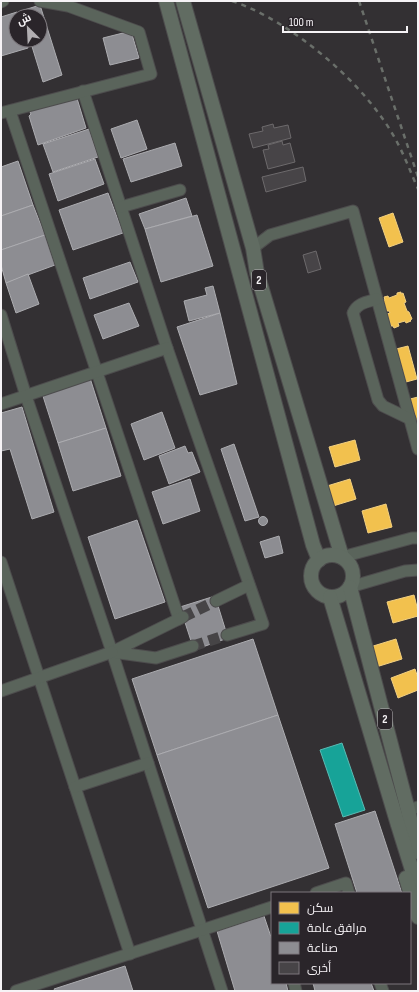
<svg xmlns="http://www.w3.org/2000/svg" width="419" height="992" font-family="'Sofia Sans Condensed',Cairo,sans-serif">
  <rect width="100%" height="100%" fill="#333033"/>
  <g fill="#f2c14e" stroke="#f3d080">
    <path d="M393,213l10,29 -14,5 -10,-29z"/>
    <path d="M401,292v2l2,-1 3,9 -2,1 3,8 2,1 3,7 -2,1 1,1 -5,2 -1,-2 -7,2 1,3 -5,2 -1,-2h-2l-4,-12 3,-1 -1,-2h-3l-3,-11h2l-1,-3 4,-1 1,2 8,-3v-2z"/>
    <path d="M408,346l9,33 -11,3 -10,-33z"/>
    <path d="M418,397v31l-8,-29z"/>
    <path d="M355,440l5,20 -25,7 -6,-20z"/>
    <path d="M350,479l6,20 -23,7 -6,-20z"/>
    <path d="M386,504l6,23 -24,6 -6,-22z"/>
    <path d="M414,595l4,16v5l-25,7 -6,-21z"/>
    <path d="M396,639l6,20 -26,8 -6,-20z"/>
    <path d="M415,669l3,9v12l-20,8 -7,-20z"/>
  </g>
  <path fill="#17a398" stroke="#5abbb4" d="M342,743l23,67 -22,7 -23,-67z"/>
  <g fill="#8d8d92" stroke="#acacb0">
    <path d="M40,5l22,70 -19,7 -13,-42h10v-24h-18l-1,-5z"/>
    <path d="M17,12l1,4h-2v24h10l2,8 -27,8v-39z"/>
    <path d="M131,31l8,27 -29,7 -7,-27z"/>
    <path d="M76,95l10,33 -48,17 -9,-29 2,-2 -3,-6z"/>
    <path d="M137,120l10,29 -26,9 -10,-29z"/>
    <path d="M89,129l9,28 -45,15 -10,-28z"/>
    <path d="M175,143l7,23 -51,16 -8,-23z"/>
    <path d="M95,159l9,25 -46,17 -9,-27z"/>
    <path d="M18,161l15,44 -32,11v-49z"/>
    <path d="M108,193l15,40 -50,17 -14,-40z"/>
    <path d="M186,198l6,18 -47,13 -6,-15z"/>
    <path d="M33,205l12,30 -44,15v-34z"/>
    <path d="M197,215l16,51 -52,16 -16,-53z"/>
    <path d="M45,235l10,30 -49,18 -5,-18v-15z"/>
    <path d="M130,262l8,20 -48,17 -7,-21z"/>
    <path d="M28,274l11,30 -23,9 -10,-30z"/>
    <path d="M213,286l7,27 -31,8 -5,-20 23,-6 -2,-7z"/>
    <path d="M129,303l10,23 -36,13 -9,-24z"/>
    <path d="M220,313l17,71 -37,11 -23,-68z"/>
    <path d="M90,378l16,50 -48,15 -16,-50z"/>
    <path d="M22,407l32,105 -22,7 -22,-70 -9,2v-38z"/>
    <path d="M162,412l13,36 -31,12 -13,-36z"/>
    <path d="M106,428l15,48 -48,15 -15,-48z"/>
    <path d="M234,444l25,73 -14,4 -24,-72z"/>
    <path d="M185,446l3,7 4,-1 8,20 -31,12 -10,-28z"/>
    <path d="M190,479l10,32 -37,13 -11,-32z"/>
    <circle cx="263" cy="521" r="4.5"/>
    <path d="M137,520l28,82 -50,17 -27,-82z"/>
    <path d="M279,536l4,17 -18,5 -5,-16z"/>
    <path d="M215,596l13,42 -34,12 -14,-43z"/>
    <path d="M253,639l25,76 -121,40 -25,-76z"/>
    <path d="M278,715l51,153 -121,40 -51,-153z"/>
    <path d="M375,811l27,82h-45l-22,-69z"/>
    <path d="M264,916l8,24v43h14l2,8h-53l-18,-60z"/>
    <path d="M125,966l8,25h-78l-1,-2z"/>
    <path d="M313,983h58l3,8h-59z"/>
  </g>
  <g fill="#474447" stroke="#6d6a6c">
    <path d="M273,124l1,4 14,-3 3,13 -38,10 -4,-14 14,-3 -1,-4z"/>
    <path d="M282,141l1,4 7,-2 5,19 -27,7 -5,-19 6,-1 -1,-4z"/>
    <path d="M303,167l3,14 -40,11 -4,-15z"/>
    <path d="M316,251l5,18 -13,4 -5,-18z"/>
  </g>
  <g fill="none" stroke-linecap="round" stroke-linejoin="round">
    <g stroke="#464446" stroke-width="11" stroke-dasharray="11 5.5" stroke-linecap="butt">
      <path d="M183,617l33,-16"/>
      <path d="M193,646l34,-11"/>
    </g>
    <defs>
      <g id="minor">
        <path d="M1,2l2,-1"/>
        <path d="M83,91l84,257 96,276 -36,11"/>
        <path d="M10,111l169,508"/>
        <path d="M1,113l150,-39 -12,-42 -71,-26 -28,-5"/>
        <path d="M121,207l59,-17"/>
        <path d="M253,248l17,-13 83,-24 65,238"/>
        <path d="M377,299c-10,3 -20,4 -24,14l25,87 5,6 27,13"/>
        <path d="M1,315l25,81 86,256 110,339"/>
        <path d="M1,404l166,-56"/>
        <path d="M342,557l70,-19h6"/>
        <path d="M1,562l129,392"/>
        <path d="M350,587l55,-16 13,-1"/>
        <path d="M216,601l33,-16"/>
        <path d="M183,617l-71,35 44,6 37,-12"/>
        <path d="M1,691l111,-39"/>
        <path d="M75,787l73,-24"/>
        <path d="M408,810l10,-3"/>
        <path d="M316,893l30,-10 3,10"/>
        <path d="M294,983l2,8"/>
        <path d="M380,983l3,8"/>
        <path d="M16,991l256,-84"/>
      </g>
      <g id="major">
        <path d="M166,1l147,544 6,15"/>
        <path d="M183,1l70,247 4,25 85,284"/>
        <circle cx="332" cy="576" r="21"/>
        <path d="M350,587l58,223 10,42"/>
        <path d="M330,597l68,228 20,64"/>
        <path d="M406,878l12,39"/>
      </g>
    </defs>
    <use href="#minor" stroke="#4d4c4d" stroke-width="13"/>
    <use href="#major" stroke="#4d4c4d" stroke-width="16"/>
    <use href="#minor" stroke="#5a645b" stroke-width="11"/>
    <use href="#major" stroke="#616c62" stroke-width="14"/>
    <g stroke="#6a6f6a" stroke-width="2.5" stroke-dasharray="5 5" stroke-linecap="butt">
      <path d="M232,1c60,20 136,85 165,141 8,15 14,31 21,47"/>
      <path d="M359,1l59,176"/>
    </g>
  </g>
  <g text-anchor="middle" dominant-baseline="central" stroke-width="4" stroke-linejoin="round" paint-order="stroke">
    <g fill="#2a252a" stroke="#b9b5b9" stroke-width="1">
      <rect x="252" y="270" width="14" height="20" rx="3"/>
      <rect x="378" y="709" width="14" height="20" rx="3"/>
    </g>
    <g font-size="12" font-weight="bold" fill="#f6f3f6">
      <text x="259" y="280">2</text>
      <text x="385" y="719">2</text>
    </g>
  </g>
  <rect width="419" height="992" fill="none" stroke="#f6f3f6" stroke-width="4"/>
  <rect x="271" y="892" width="140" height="92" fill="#2a252a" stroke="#7c777c"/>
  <rect x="279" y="902" width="20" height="12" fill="#f2c14e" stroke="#7c777c"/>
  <text x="307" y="912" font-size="12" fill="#f6f3f6">سكن</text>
  <rect x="279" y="922" width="20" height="12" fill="#17a398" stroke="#7c777c"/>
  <text x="307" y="932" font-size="12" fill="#f6f3f6">مرافق عامة</text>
  <rect x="279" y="942" width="20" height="12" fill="#8d8d92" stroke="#7c777c"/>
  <text x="307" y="952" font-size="12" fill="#f6f3f6">صناعة</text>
  <rect x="279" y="962" width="20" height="12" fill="#474447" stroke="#7c777c"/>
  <text x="307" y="972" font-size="12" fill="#f6f3f6">أخرى</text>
  <g transform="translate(28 28) rotate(336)"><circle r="19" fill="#2a252a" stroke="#7c777c"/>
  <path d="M0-3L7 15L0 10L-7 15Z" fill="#b2afb2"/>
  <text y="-6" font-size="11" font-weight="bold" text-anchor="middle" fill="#f6f3f6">ش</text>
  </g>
  <path d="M283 26v6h124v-6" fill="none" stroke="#f6f3f6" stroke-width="2"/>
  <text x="289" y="26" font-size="12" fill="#f6f3f6" stroke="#2a252a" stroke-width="3" paint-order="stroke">100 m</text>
</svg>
